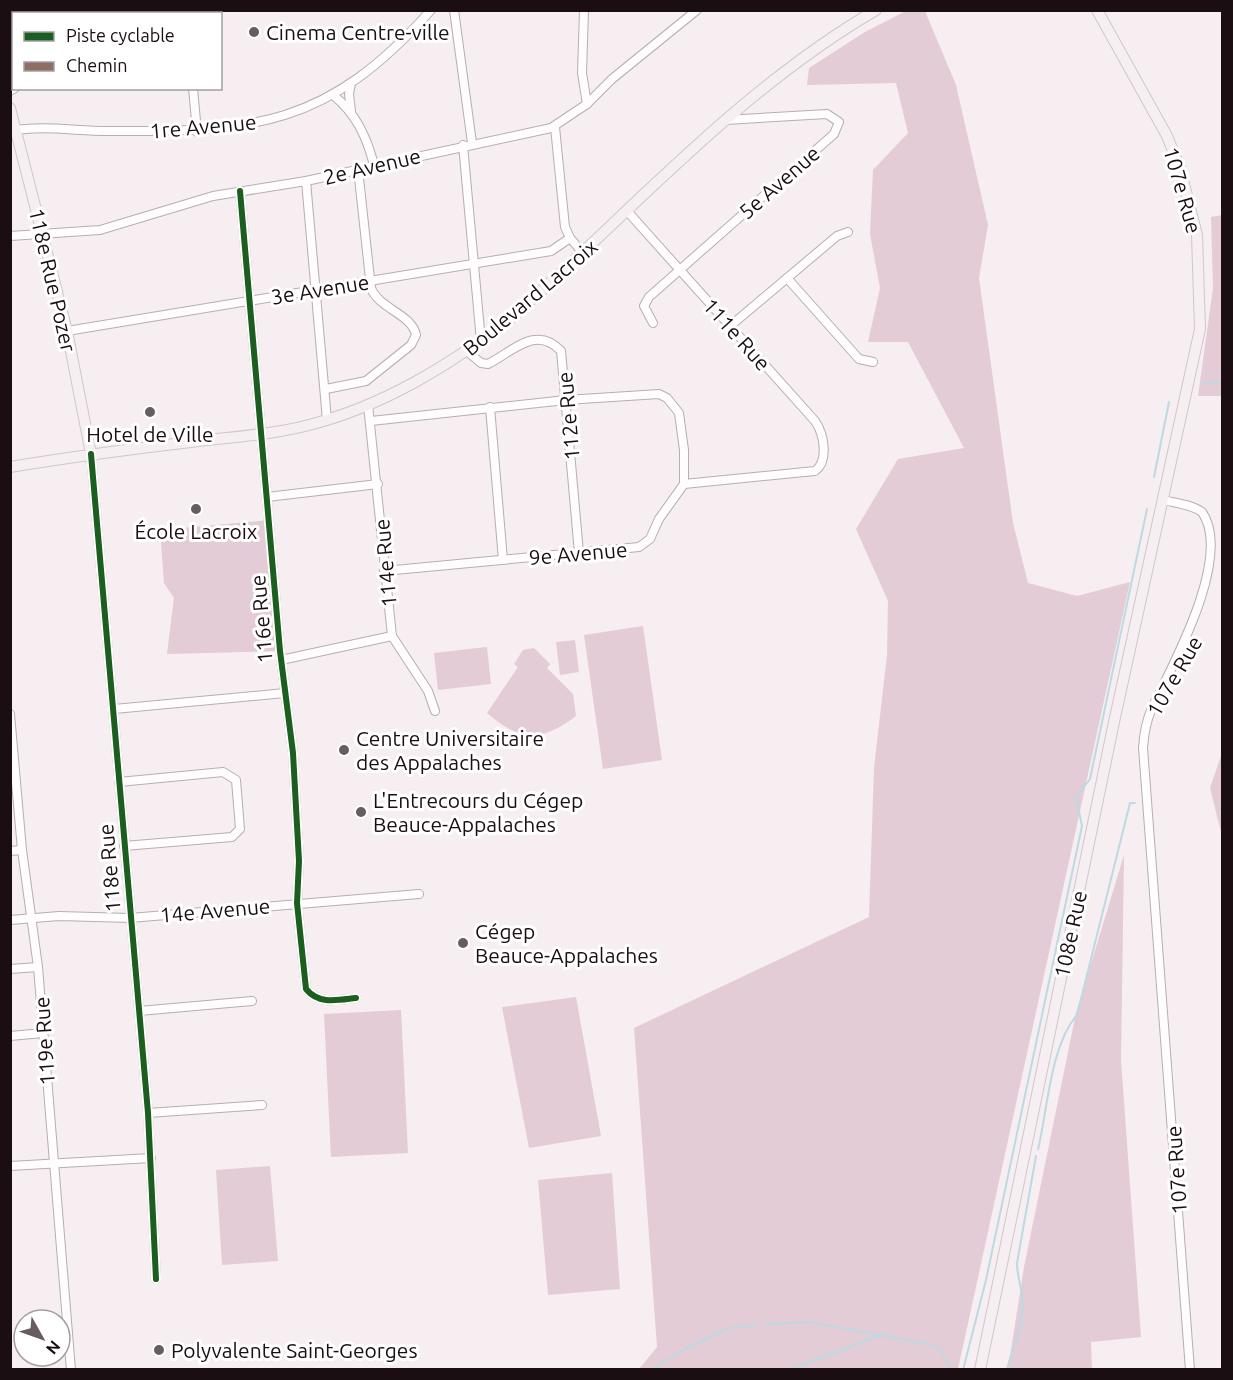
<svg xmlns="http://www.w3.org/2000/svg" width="1233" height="1380" font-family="Ubuntu,sans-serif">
  <rect width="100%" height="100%" fill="#f6eef1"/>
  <g fill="#e3ccd5">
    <path d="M906,11h19l31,74 32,140 -9,53 34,245 15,60 49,13 53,-14 -172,787h-319l18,-22 -23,-319 235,-111 5,-149 13,-113 1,-54 -32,-72 42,-70 66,-11 -56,-106h-40l12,-54 -10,-54 3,-64 35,-37 -12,-50 -89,2 2,-17 56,-36z"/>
    <path d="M1222,215v181h-24l15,-108 -2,-71z"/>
    <path d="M269,520l11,131 -113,3 7,-56 -10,-15 -4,-53z"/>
    <path d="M643,626l19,134 -59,9 -19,-134z"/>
    <path d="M575,640l4,32 -19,3 -4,-33z"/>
    <path d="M487,647l4,37 -53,6 -4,-37z"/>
    <path d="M534,648l16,16 -3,4 26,26 3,22c-34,26 -56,26 -89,-3l31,-46 -4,-3 9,-14z"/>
    <path d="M1222,753v83l-12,-48z"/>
    <path d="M1124,855l-3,205 20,277 -50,5 1,27h-84l16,-102 52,-254z"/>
    <path d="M576,997l25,139 -72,12 -27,-141z"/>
    <path d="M401,1010l7,143 -77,4 -7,-143z"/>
    <path d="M270,1166l8,95 -56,4 -6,-95z"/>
    <path d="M612,1173l8,116 -72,6 -10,-115z"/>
  </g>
  <path fill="#bcdae3" d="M11,10h129v1l-7,3h-119l-1,52 -2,1z"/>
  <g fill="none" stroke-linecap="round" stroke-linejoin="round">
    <g stroke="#bcdae3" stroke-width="2">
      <path d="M1202,382l20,1"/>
      <path d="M1154,477l15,-75"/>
      <path d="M1219,808l3,1"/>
      <path d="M1038,1149c10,-40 12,-103 39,-134l53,-212h5"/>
      <path d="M766,1324l43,-2 124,23 7,4 11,21"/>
      <path d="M651,1370l34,-21 44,-21 27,-3"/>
      <path d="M786,1370c32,-12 65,-22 96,-36"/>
      <path d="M963,1370l23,-90 96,-454 -6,-29 14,-18 57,-270"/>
      <path d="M1007,1370c5,-23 16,-42 16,-65 0,-14 -6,-27 -6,-42l19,-107"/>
    </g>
    <defs>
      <g id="minor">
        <path d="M454,10l18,133"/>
        <path d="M584,10l-2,63 5,31"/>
        <path d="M165,14l7,-4"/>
        <path d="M186,14l7,-4"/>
        <path d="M193,88l4,44"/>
        <path d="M10,91l5,-3"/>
        <path d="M333,95c23,18 34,43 41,70"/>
        <path d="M351,111l-2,-17 2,-11"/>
        <path d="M555,127l10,100 5,11 13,15"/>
        <path d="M11,131c30,-6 65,0 96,0 148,1 220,-4 324,-121"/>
        <path d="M463,145l18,196"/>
        <path d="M306,181l21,239"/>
        <path d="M240,191l40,460 13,102 6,108 -2,42 9,86c13,16 32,11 50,9"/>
        <path d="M628,212l187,209c9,13 14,40 0,50l-131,13"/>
        <path d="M10,236l90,-6 113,-34 93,-15 245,-53 36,-24 25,-25 85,-69"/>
        <path d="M787,278l72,81 14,3"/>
        <path d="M653,323l-9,-17 5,-9 185,-163 5,-12 -12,-8 -101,6"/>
        <path d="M729,327l108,-91 11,-4"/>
        <path d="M67,331l484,-80 19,-13"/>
        <path d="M468,352l13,11 7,1c24,-12 48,-40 73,-13l18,202"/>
        <path d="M326,389l40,-8 45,-36 5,-10c-4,-21 -37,-26 -45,-47l-13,-119"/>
        <path d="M368,405l24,231 36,55 7,20"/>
        <path d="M490,407l13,153"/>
        <path d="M371,421l195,-21 93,-6 8,4 12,15 5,37v34l-25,35 -9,20 -11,8 -255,24"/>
        <path d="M91,454l57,659 8,166"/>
        <path d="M267,497l111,-13"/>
        <path d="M1163,500c12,3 28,4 39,12 31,44 -28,151 -50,196 -6,13 -8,25 -9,40l47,622"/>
        <path d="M281,660l111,-24"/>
        <path d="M114,709l171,-16"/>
        <path d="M10,714l12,136 16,117 33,403"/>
        <path d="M119,782l104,-10 13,8 4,49 -8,8 -108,9"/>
        <path d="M10,851l12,-1"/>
        <path d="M10,920l49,-4 71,2 289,-24"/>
        <path d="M10,969l28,-2"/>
        <path d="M139,1011l113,-10"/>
        <path d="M10,1036l33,-3"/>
        <path d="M148,1113l114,-8"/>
        <path d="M10,1166l141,-8"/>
      </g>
      <g id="major">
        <path d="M10,108l57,223 24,123"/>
        <path d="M10,467c61,-10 121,-18 181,-25 39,-5 80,-7 118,-17 74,-19 139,-59 200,-105 120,-106 228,-229 367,-310"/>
        <path d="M980,1370l134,-648 86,-393 -3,-94 -17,-67 -13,-32 -70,-126"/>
      </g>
    </defs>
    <use href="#minor" stroke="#b7aeb1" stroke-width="10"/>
    <use href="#major" stroke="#cec8cb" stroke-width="12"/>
    <use href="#minor" stroke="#fefcfd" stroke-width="8"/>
    <use href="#major" stroke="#f6eef1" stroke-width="10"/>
    <path stroke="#8d6e63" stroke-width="4.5" stroke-dasharray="9 4.5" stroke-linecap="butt" d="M165,14l7,-4"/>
    <defs>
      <g id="cycleway">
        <path d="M240,191l40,460 13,102 6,108 -2,42 9,86c13,16 32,11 50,9"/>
        <path d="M91,454l57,659 8,166"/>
      </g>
    </defs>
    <use href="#cycleway" stroke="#fff" stroke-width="10"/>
    <use href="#cycleway" stroke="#1b5e20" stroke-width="6"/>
  </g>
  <g fill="#675c61" stroke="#fff" stroke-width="2">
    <circle cx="254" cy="32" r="6"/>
    <circle cx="150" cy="412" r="6"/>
    <circle cx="196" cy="509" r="6"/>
    <circle cx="344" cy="750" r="6"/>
    <circle cx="361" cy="812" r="6"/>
    <circle cx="463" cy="943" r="6"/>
    <circle cx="159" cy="1350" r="6"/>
  </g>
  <g text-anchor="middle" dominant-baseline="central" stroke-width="6" stroke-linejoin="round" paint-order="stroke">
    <g font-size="21" fill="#1a0e13" stroke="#fff" text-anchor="start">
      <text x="266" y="32">Cinema Centre-ville</text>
      <text x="150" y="434" text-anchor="middle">Hotel de Ville</text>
      <text x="196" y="531" text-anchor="middle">École Lacroix</text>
      <text x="356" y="738">Centre Universitaire<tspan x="356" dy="24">des Appalaches</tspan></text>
      <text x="373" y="800">L'Entrecours du Cégep<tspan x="373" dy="24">Beauce-Appalaches</tspan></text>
      <text x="475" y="931">Cégep<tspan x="475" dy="24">Beauce-Appalaches</tspan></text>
      <text x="171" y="1350">Polyvalente Saint-Georges</text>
    </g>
    <g font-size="21" fill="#1a0e13" stroke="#fff">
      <text transform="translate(203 126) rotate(-5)">1re Avenue</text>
      <text transform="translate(372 166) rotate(-13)">2e Avenue</text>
      <text transform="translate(779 182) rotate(-41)">5e Avenue</text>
      <text transform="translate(1183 190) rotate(74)">107e Rue</text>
      <text transform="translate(53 280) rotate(77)">118e Rue Pozer</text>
      <text transform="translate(320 289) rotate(-9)">3e Avenue</text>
      <text transform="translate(530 297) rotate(-40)">Boulevard Lacroix</text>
      <text transform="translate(737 334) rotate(48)">111e Rue</text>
      <text transform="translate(568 416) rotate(-95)">112e Rue</text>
      <text transform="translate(578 553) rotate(-5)">9e Avenue</text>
      <text transform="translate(385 563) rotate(-95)">114e Rue</text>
      <text transform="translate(261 619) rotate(-95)">116e Rue</text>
      <text transform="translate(1174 676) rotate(-60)">107e Rue</text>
      <text transform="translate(109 868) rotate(-95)">118e Rue</text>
      <text transform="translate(215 910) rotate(-5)">14e Avenue</text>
      <text transform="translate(1070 934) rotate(-78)">108e Rue</text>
      <text transform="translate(44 1041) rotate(-94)">119e Rue</text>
      <text transform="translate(1176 1170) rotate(-94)">107e Rue</text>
    </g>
  </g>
  <rect width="1233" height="1380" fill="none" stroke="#1a0e13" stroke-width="24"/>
  <rect x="12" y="12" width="210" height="78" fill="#ffffff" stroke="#a39fa1" stroke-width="1.5"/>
  <rect x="24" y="32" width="30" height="9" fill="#1b5e20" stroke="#a39fa1" stroke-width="1.5"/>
  <text x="66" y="42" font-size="18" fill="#1a0e13">Piste cyclable</text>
  <rect x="24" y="62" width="30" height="9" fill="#8d6e63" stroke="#a39fa1" stroke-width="1.5"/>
  <text x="66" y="72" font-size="18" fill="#1a0e13">Chemin</text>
  <g transform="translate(42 1338) rotate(130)"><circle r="28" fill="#ffffff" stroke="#a39fa1" stroke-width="1.5"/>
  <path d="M0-4.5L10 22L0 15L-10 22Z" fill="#675c61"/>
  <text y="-9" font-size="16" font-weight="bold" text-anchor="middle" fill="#1a0e13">N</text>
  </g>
</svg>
